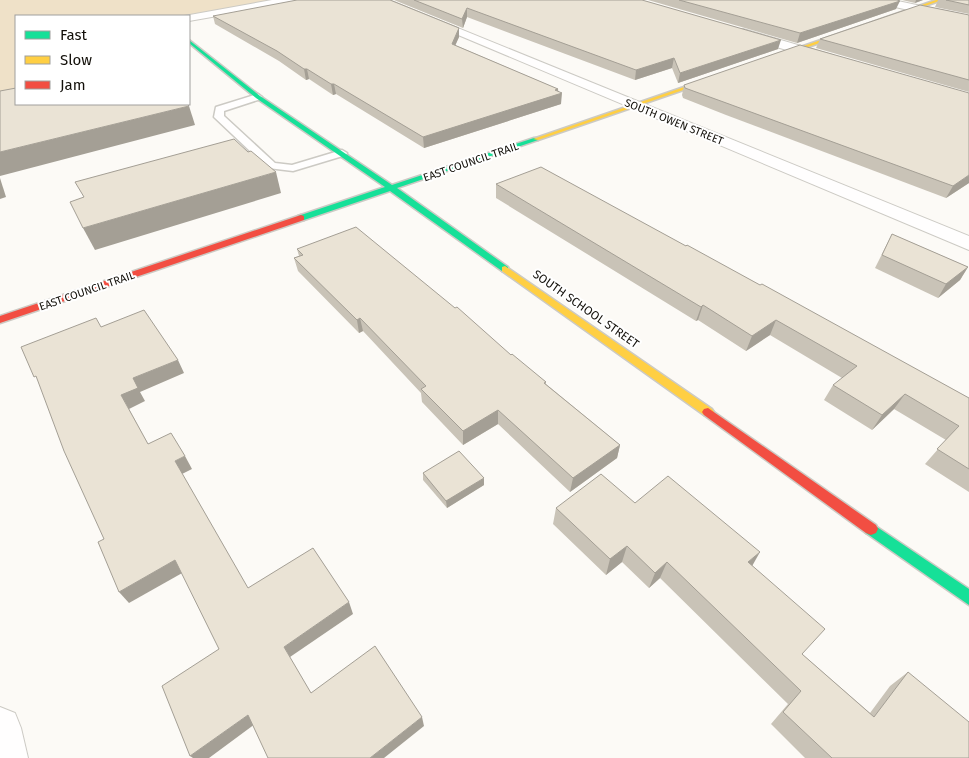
<svg xmlns="http://www.w3.org/2000/svg" width="969" height="758" font-family="'Fira Sans',sans-serif">
  <rect width="100%" height="100%" fill="#fcfaf6"/>
  <path fill="#efe1c8" d="M0,0h274l-93,16h-165v88l-16,4z"/>
  <g fill="none" stroke-linecap="round" stroke-linejoin="round">
    <defs>
      <path id="lane" d="M258,94l4,3 -1,2 -37,12v5l51,47 17,2 50,-15 5,3 -1,2 -53,16 -25,-3 -54,-51 2,-10z"/>
      <g id="street">
        <path d="M272,0h24l-5,3 -102,18v-5h-5z"/>
        <path d="M375,0h14l580,236v14z"/>
        <path d="M873,0h20l76,16v8l-91,-21z"/>
        <path d="M743,29l89,26 2,3 -7,4 -88,-26 -2,-3 2,-3z"/>
        <path d="M0,707l15,6 6,15 7,30h-28z"/>
      </g>
      <g id="fast">
        <path d="M189,40l71,56 132,89 142,-47h4v2l-141,48 111,79v4h-6l-112,-80 -86,29h-6v-4l87,-29 -129,-89 -67,-55z"/>
        <path d="M871,523l98,66v16l-103,-72 -2,-4 2,-4z"/>
      </g>
      <g id="slow">
        <path d="M936,0h6l-171,60 -5,-1z"/>
        <path d="M716,76l5,1 -183,63 -5,-1z"/>
        <path d="M505,266l207,143 2,3 -2,3h-8l-202,-144v-4z"/>
      </g>
      <g id="jam">
        <path d="M301,215l3,1v4l-304,103v-7z"/>
        <path d="M708,408l168,117 2,4 -2,4 -5,2 -5,-2 -162,-118 -2,-3 2,-3z"/>
      </g>
    </defs>
    <use href="#lane" stroke="#cccac4" stroke-width="3"/>
    <use href="#street" stroke="#cccac4" stroke-width="2"/>
    <use href="#fast" stroke="#cccac4" stroke-width="3"/>
    <use href="#slow" stroke="#cccac4" stroke-width="3"/>
    <use href="#jam" stroke="#cccac4" stroke-width="3"/>
    <use href="#lane" fill="#fffefe" fill-rule="evenodd"/>
    <use href="#street" fill="#fffefe" fill-rule="evenodd"/>
    <use href="#fast" fill="#16e098" fill-rule="evenodd"/>
    <use href="#slow" fill="#ffcf43" fill-rule="evenodd"/>
    <use href="#jam" fill="#f24e42" fill-rule="evenodd"/>
  </g>
  <g fill="#c9c3b7">
    <path d="M394,0h248l136,49 -100,34 -6,-15 -37,12 -168,-63 -4,11z"/>
    <path d="M648,0h249l-1,9 -99,34z"/>
    <path d="M902,0h21l-8,3z"/>
    <path d="M938,0h31v14l-34,-7z"/>
    <path d="M969,15v77l-153,-44 4,-9z"/>
    <path d="M213,16l246,12v9l-4,8 103,44 3,15 -137,44 -88,-54 -3,1 -24,-16 -3,1 -27,-19 -64,-37z"/>
    <path d="M684,85l285,98 -23,15 -220,-83 -43,-17 -1,-3z"/>
    <path d="M496,184l190,62 74,39 209,113v94l-44,-28 21,-24 -52,-31 -22,21 -48,-30 9,-15 9,-7 -72,-43 -24,16 -48,-31 -2,1 -200,-123z"/>
    <path d="M892,234l76,33 -8,13 -22,18 -63,-30z"/>
    <path d="M297,249l214,106 35,27v2l74,61 -3,13 -47,34 -72,-68 -35,21 -41,-43 -1,-9 -58,-62 -4,2 -61,-62 -4,-13 5,-2z"/>
    <path d="M423,473l61,12 -37,23 -24,-28z"/>
    <path d="M635,503l117,62 50,89 68,59 20,-27 18,-14 61,86h-164l-34,-34 17,-20 -128,-126 -11,10 -27,-26 -16,13 -53,-51 3,-16z"/>
  </g>
  <g fill="#a49f95">
    <path d="M916,0h7l-8,3z"/>
    <path d="M900,1l-4,8 -99,34 3,-10z"/>
    <path d="M467,8v9l-4,11 -1,-9z"/>
    <path d="M459,28v9l-7,16v-9z"/>
    <path d="M781,40l-3,9 -100,34 2,-10z"/>
    <path d="M674,58l-2,10 -37,12 1,-10z"/>
    <path d="M304,69h3l2,10 -3,1z"/>
    <path d="M331,84h3l2,10 -3,1z"/>
    <path d="M558,89l-1,6 5,-2 -1,11 -137,44 -1,-11z"/>
    <path d="M189,106l6,19 -195,51v-24z"/>
    <path d="M276,172l5,21 -186,57 -12,-22z"/>
    <path d="M969,175v8l-23,15 7,-12z"/>
    <path d="M0,178l6,19 -6,2z"/>
    <path d="M968,267l-8,13 -22,18 8,-14z"/>
    <path d="M703,305l-5,15 -2,1 5,-14z"/>
    <path d="M360,318l3,13 -4,2 -2,-13z"/>
    <path d="M776,320l-6,15 -24,16 6,-15z"/>
    <path d="M178,360l6,13 -44,19 5,9 -16,8 27,49 -35,-63 12,-17z"/>
    <path d="M905,394l-11,15 -22,21 10,-15z"/>
    <path d="M498,410v14l-35,21v-14z"/>
    <path d="M620,445l-3,13 -47,34 3,-14z"/>
    <path d="M185,456l7,13 -10,5 -7,-13z"/>
    <path d="M484,478v7l-37,23 -1,-7z"/>
    <path d="M627,546l-5,16 -16,13 4,-16z"/>
    <path d="M760,552l-9,16 -3,-6z"/>
    <path d="M175,560l9,12 -55,31 -10,-11z"/>
    <path d="M667,562l-7,16 -11,10 6,-15z"/>
    <path d="M349,602l4,12 -63,43 -6,-10z"/>
    <path d="M248,715l7,9 -46,34h-16l-3,-2z"/>
    <path d="M422,717l2,9 -40,32h-14z"/>
  </g>
  <g fill="#eae3d5" stroke="#a49f95">
    <path d="M297,0h93l69,28 -7,16 106,45 -3,1 7,3 -139,44 -89,-53h-3l-24,-15h-3l-27,-18 -64,-35z"/>
    <path d="M414,0h228l139,40 -101,33 -6,-15 -38,12 -169,-62 -5,11z"/>
    <path d="M679,0h218l3,1 -100,32z"/>
    <path d="M946,0h23v5z"/>
    <path d="M920,5l49,10v65l-149,-41z"/>
    <path d="M800,45l169,48v82l-16,11 -224,-82 -44,-16 -1,-3z"/>
    <path d="M16,88v16h171l2,2 -189,46v-61z"/>
    <path d="M234,139l14,13 3,-1 25,21 -193,56 -13,-26 14,-5 -9,-15z"/>
    <path d="M541,167l145,79 1,-1 73,40 2,-1 207,114v71l-32,-20 22,-23 -54,-32 -23,21 -49,-30 24,-19 -81,-46 -24,16 -49,-31 -2,2 -205,-123z"/>
    <path d="M356,227l99,81 2,-1 54,48 1,-1 34,28 -2,1 76,62 -47,33 -75,-68 -35,21 -42,-42 5,-3 -66,-68 -3,2 -63,-62 9,-3 -6,-6z"/>
    <path d="M892,234l76,33 -22,17 -64,-29z"/>
    <path d="M144,310l34,50 -45,18 5,10 -17,7 27,49 23,-11 14,23 -10,5 73,127 65,-40 36,54 -65,45 27,46 64,-47 47,71 -52,41h-102l-20,-43 -58,41 -28,-70 57,-37 -44,-89 -56,32 -21,-50 6,-3 -40,-88 -28,-75 -2,1 -13,-30 75,-29 5,9z"/>
    <path d="M459,451l25,27 -38,23 -23,-28z"/>
    <path d="M601,474l34,29 33,-27 92,76 -12,10 77,67 -23,25 72,63 34,-45 61,50v36h-137l-49,-46 18,-21 -134,-129 -12,11 -28,-27 -17,13 -54,-51z"/>
  </g>
  <g text-anchor="middle" dominant-baseline="central" stroke-width="4" stroke-linejoin="round" paint-order="stroke">
    <g font-size="11" fill="#120f09" stroke="#fff">
      <text transform="translate(674 122) rotate(22)">SOUTH OWEN STREET</text>
      <text transform="translate(471 162) rotate(-19)">EAST COUNCIL TRAIL</text>
      <text transform="translate(87 291) rotate(-19)">EAST COUNCIL TRAIL</text>
    </g>
    <g font-size="12" fill="#120f09" stroke="#fff">
      <text transform="translate(586 309) rotate(35)">SOUTH SCHOOL STREET</text>
    </g>
  </g>
  <rect x="15" y="15" width="175" height="90" fill="#ffffff" stroke="#a09f9d"/>
  <rect x="25" y="31" width="25" height="8" fill="#16e098" stroke="#a09f9d"/>
  <text x="60" y="40" font-size="15" fill="#120f09">Fast</text>
  <rect x="25" y="56" width="25" height="8" fill="#ffcf43" stroke="#a09f9d"/>
  <text x="60" y="65" font-size="15" fill="#120f09">Slow</text>
  <rect x="25" y="81" width="25" height="8" fill="#f24e42" stroke="#a09f9d"/>
  <text x="60" y="90" font-size="15" fill="#120f09">Jam</text>
</svg>
